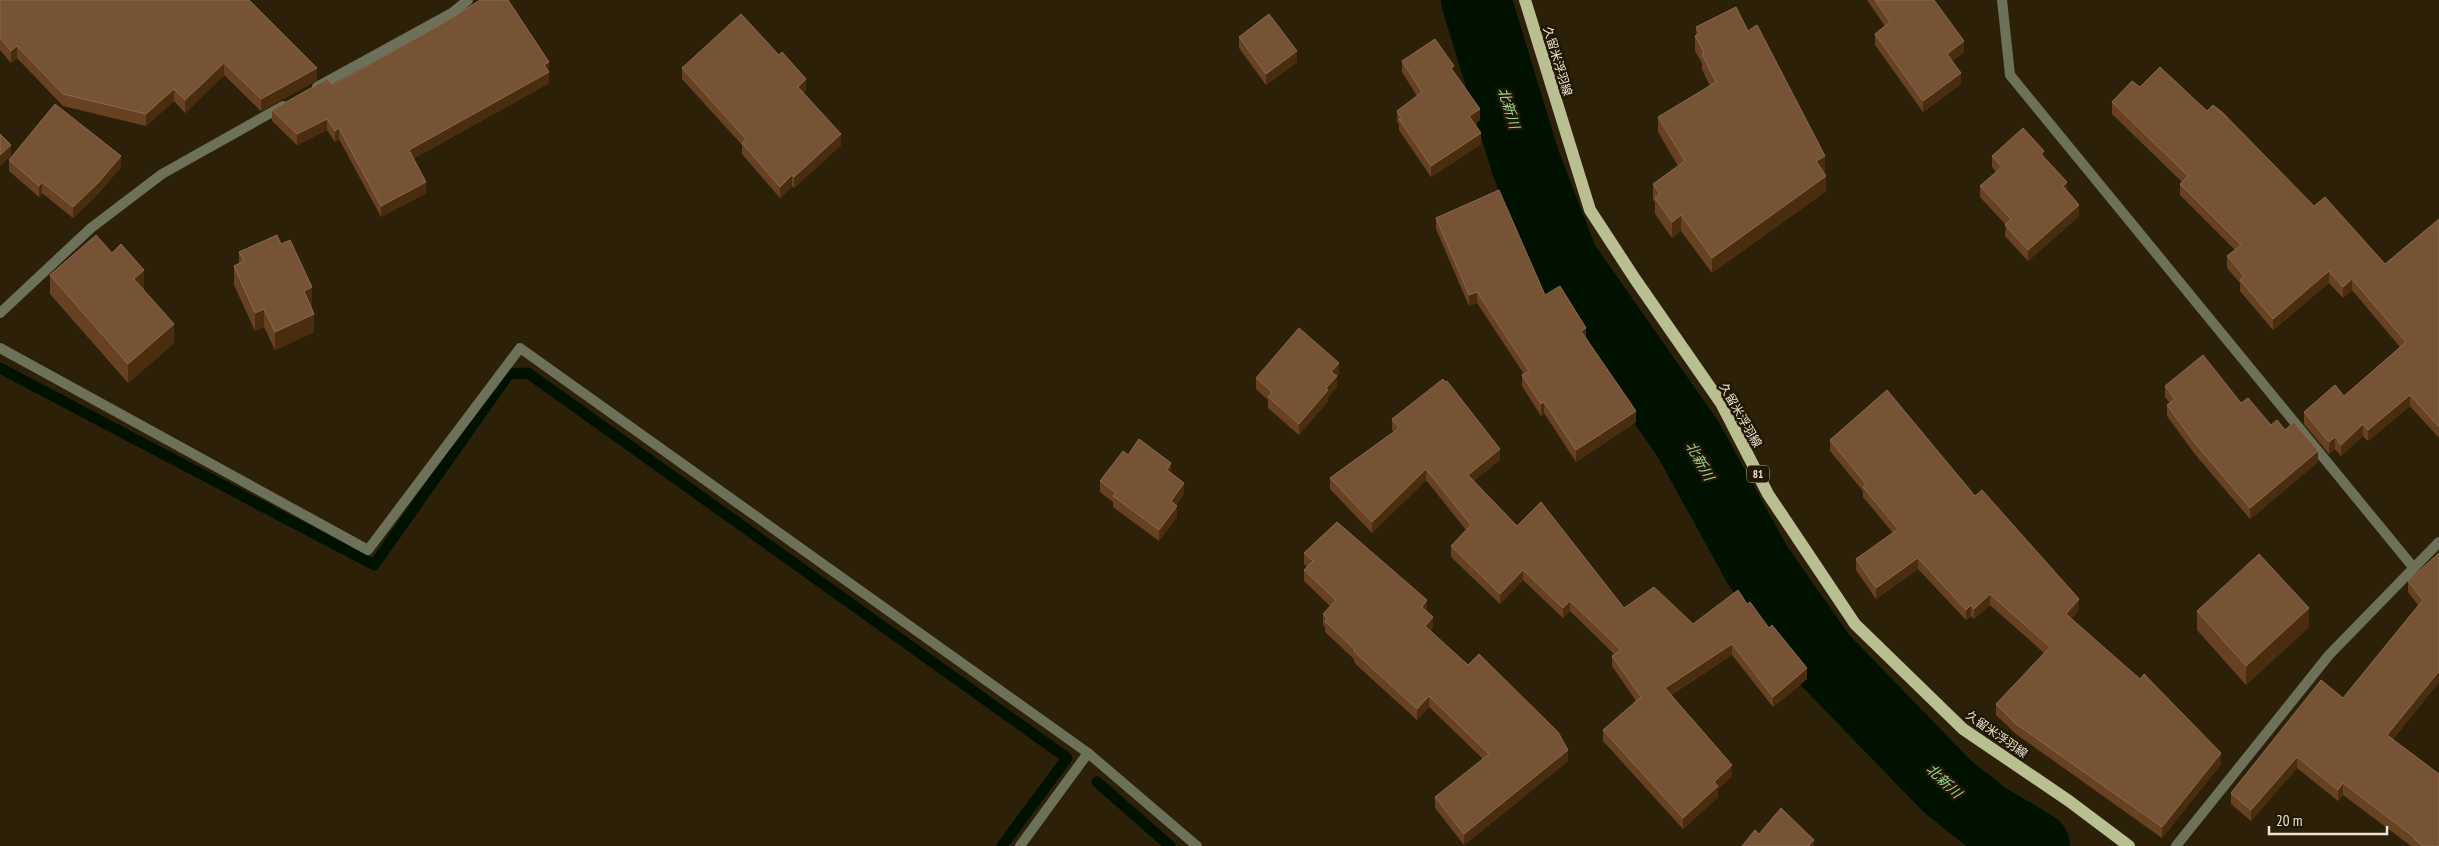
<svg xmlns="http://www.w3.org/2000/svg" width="2439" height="846" font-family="'PT Sans Narrow','Noto Sans JP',sans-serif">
  <rect width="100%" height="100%" fill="#2c2108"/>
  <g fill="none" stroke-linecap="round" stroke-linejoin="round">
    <g stroke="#010" stroke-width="11">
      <path d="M0,368l374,197 135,-191 19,-1 539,385 -65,88"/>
      <path d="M1097,782l73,64"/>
    </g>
    <path stroke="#010" stroke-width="70" d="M1476,0l50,164 38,98 124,177 70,127 64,91 126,130 38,30 49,29"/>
    <g stroke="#6e715a" stroke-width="10">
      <path d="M2002,0l8,75 403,492"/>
      <path d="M317,87l135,-74 16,-13"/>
      <path d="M0,313l91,-85 71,-54 121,-68"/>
      <path d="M0,348l368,202 152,-202 568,405 109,93"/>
      <path d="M1020,846l68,-93"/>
      <path d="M2176,846l153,-191 110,-113"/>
    </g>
    <path stroke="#babf91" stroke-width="12" d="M1525,0l65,210 45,69 86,124 47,91 87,130 108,105 106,72 60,45"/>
  </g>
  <g fill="#684122">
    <path d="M0,0l317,80 -56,31 -37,-36 -39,38 -11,-12 -28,25 -83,-20 -46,-48 -6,5 -11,-13z"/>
    <path d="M1867,0h67l30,52 -12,9 9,23 -38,28 -48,-67v-11l10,-8z"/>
    <path d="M445,22l104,40v21l-136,76 13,34 -45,24 -42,-78 -4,3 -8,-12 -30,15 -25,-24v-11l61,-25z"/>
    <path d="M1696,27l52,4 77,140 -2,1 3,19 -114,82 -31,-42 -9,7 -17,-24v-12l-2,-2v-16l25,-18 -20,-34v-15l52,-31 -8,-17v-6l-7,-12v-15l1,-1z"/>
    <path d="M1239,37l58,25 -31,23 -27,-37z"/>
    <path d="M1402,61l52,11 26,48 -5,4 6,20 -50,33 -32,-47v-6l-2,-2v-11l20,-15 -15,-24z"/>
    <path d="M682,68l124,22 -3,3 38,52 -47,43 -2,-2 -12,12 -38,-44v-9l-60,-66z"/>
    <path d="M2140,87l67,24 107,95 71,58 54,-45v219l-29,-32 -42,35 -5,-5 -22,20 -6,-7 -6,5 -25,-30v-12l40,-16 56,-49 -48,-57 -9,8 -14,-15 -56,47 -33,-39v-8l-13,-15v-12l8,-6 -55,-55v-11l2,-2 -70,-68v-12z"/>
    <path d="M1992,156l52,2 23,33 12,25 -51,45 -23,-25 1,-11 -26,-28v-11l16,-14 -4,-5z"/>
    <path d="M9,160l112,7 -22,26 -26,25 -31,-25 -3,4 -30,-26z"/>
    <path d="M1436,218l109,77 41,43 50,84 -60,40 -32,-49 -3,3 -19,-30v-11l2,-1 -47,-71 -8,3 -33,-77z"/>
    <path d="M239,252l73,54h-1l3,26 -39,18 -11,-23 -9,4 -21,-46v-19l5,-3z"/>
    <path d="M112,253l32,36 -1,1 31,53 -46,40 -78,-89v-19z"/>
    <path d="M1339,374l-2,2v11l-9,10v4l-29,34 -31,-27v-8l-12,-11v-11z"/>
    <path d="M2165,386l76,17 30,22 14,5 33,32 -68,57 -56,-66 -27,-37v-11l3,-2 -5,-6z"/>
    <path d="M1392,419l108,41 -27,21 44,45 107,82 69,16 54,-20 22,24 38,51 -34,28 -41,-52 -61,40 61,81 -14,13v8l-35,32 -80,-88v-11l33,-29 -24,-35v-10l2,-2 -44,-43 -7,7 -40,-38 -23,24 -49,-47v-11l15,-16 -40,-50 -54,53 -42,-44v-11l64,-46 -2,-2z"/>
    <path d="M1830,440l145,56 104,114 -8,9 150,145 -59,74 -146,-104 -20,-19v-11l48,-51 -54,-48 -16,14 -3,-3 -5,4 -48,-51 -42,30 -20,-29v-11l37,-26 -30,-36v-6l-33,-40z"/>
    <path d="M1128,455l43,18 13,21 -8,11 1,12 -18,24 -46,-34v-5l-13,-10v-11z"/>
    <path d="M1304,553l123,59 6,16 -2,3 137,130 -104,84 -29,-37v-11l48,-38 -54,-52 -12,13 -56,-51 -7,-7v-3l-29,-27v-5l-2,-2v-11l7,-8 -26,-25v-11l3,-3 -3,-3z"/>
    <path d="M2439,553v129l-46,57 46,107h-28l-68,-51 -5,6 -41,-33 -46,53 -20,-17v-11l112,-95 75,-93 -10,-13v-11z"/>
    <path d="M2197,611l112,16 -63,58 -49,-55z"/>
  </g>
  <g fill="#4a2d0f">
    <path d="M1964,41v11l-17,13v-11z"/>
    <path d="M17,46v12l-6,5v-12z"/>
    <path d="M1297,51v11l-31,23v-11z"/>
    <path d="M549,62v21l-140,78v-11z"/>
    <path d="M224,63v12l-39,38v-13z"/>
    <path d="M317,68v12l-56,31v-12z"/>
    <path d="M1961,73v11l-38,28v-11z"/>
    <path d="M806,79v11l-8,8v-11z"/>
    <path d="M174,89v12l-28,25v-12z"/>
    <path d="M1480,109v11l-11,7v-11z"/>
    <path d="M327,119v11l-30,15v-11z"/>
    <path d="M339,128v11l-4,3v-11z"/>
    <path d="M1481,133v11l-50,33v-11z"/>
    <path d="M841,134v11l-47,43v-11z"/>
    <path d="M11,145v11l-11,10v-11z"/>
    <path d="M2044,151v11l-3,-8z"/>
    <path d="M121,156v11l-22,26 -26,25v-11z"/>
    <path d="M1825,156v15l-9,6v-16z"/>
    <path d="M792,175v11l-12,12v-11z"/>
    <path d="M1826,176v15l-114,82v-15z"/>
    <path d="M42,182v11l-3,4v-11z"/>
    <path d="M426,182v11l-45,24v-11z"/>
    <path d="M2067,182v12l-4,-8z"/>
    <path d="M2079,205v11l-51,45v-11z"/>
    <path d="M1681,215v16l-9,7v-16z"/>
    <path d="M144,270v19l-10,9v-19z"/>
    <path d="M2329,271v12l-56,47v-11z"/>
    <path d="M2352,279v11l-9,8v-11z"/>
    <path d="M312,287v19l-8,4v-19z"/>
    <path d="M1477,292v11l-8,3v-11z"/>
    <path d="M264,309v18l-9,4v-18z"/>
    <path d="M314,314v18l-39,18v-18z"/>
    <path d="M174,324v19l-46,40v-19z"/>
    <path d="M1586,328v11l-5,-8z"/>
    <path d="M1339,363v11l-2,2v11l-9,10v4l-29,34v-11l32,-52z"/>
    <path d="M2410,395v11l-42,35v-11z"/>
    <path d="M1544,402v11l-3,3v-12z"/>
    <path d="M1636,411v11l-60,40v-12z"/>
    <path d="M2363,424v12l-22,20v-11z"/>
    <path d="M2335,437v12l-6,5v-12z"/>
    <path d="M1500,449v11l-32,26v-11z"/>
    <path d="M2318,451v11l-68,57v-11z"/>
    <path d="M1171,463v11l-4,-4z"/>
    <path d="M1426,469v11l-54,53v-11z"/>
    <path d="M1184,483v11l-13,18v-11z"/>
    <path d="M1177,506v11l-18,24v-11z"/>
    <path d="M1918,558v11l-42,30v-11z"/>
    <path d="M1523,570v10l-23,24v-10z"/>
    <path d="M1990,594v11l-16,14v-10z"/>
    <path d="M2079,599v11l-13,15v-11z"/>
    <path d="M1427,600v11l-5,-4z"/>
    <path d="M1570,601v10l-7,7v-10z"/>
    <path d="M1971,605v11l-5,4v-10z"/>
    <path d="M2309,608v19l-63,58v-19z"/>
    <path d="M1433,617v11l-8,9v-11z"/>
    <path d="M1732,644v11l-67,43v-10z"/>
    <path d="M1807,668v11l-34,28v-10z"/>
    <path d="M2439,671v11l-52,64v-11z"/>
    <path d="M1429,696v11l-12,13v-11z"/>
    <path d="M1568,750v11l-104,84v-11z"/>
    <path d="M2221,753v11l-59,74v-11z"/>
    <path d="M2297,757v11l-46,53v-11z"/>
    <path d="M1732,765v11l-14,13v8l-35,32v-11l31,-36z"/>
    <path d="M2343,783v12l-5,6v-11z"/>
    <path d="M1814,840v6h-5v-1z"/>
  </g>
  <g fill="#765335" stroke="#896a4f">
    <path d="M0,0h249l68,68 -56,31 -37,-36 -39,37 -11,-11 -28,25 -83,-20 -46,-48 -6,5 -11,-13z"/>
    <path d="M480,0h28l41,62 -5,3 5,7 -140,78 17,32 -45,24 -42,-78 -4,3 -8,-12 -30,15 -25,-24 55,-31 6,6 112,-63z"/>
    <path d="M1875,0h59l30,41 -17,13 14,19 -38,28 -48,-67 15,-12z"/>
    <path d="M1736,7l12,24 9,-6 68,131 -9,5 10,15 -114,82 -31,-43 -9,7 -17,-24 5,-4 -7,-10 32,-23 -27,-44 58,-35 -14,-28 2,-2 -9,-16 5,-2 -4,-7z"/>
    <path d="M741,14l38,41 3,-3 24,27 -8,8 43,47 -47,43 -2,-2 -12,12 -38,-44 4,-4 -64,-71z"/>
    <path d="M1269,14l28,37 -31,23 -27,-37z"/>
    <path d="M1435,39l19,27 -3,2 29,41 -11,7 12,17 -50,33 -32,-47 2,-1 -4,-7 25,-19 -20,-31z"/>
    <path d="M2160,67l47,44 6,-6 10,8 91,93 11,-9 60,67 54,-45v208l-29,-32 -42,35 -5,-6 -22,21 -6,-8 -6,5 -25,-30 31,-27 9,11 62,-54 -54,-63 -9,8 -14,-16 -56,48 -33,-39 4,-4 -17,-20 14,-11 -61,-61 8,-8 -76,-74 20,-21 8,6z"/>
    <path d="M55,104l66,52 -22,26 -26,25 -31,-25 -3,4 -30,-26z"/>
    <path d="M2023,128l21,23 -3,3 26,28 -4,4 16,19 -51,45 -23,-25 6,-6 -31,-33 22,-19 -10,-11z"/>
    <path d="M0,134l11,11 -11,10z"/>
    <path d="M1499,190l46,105 15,-9 26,42 -5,3 55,80 -60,39 -32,-48 -3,2 -19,-29 7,-4 -52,-79 -8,3 -33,-77z"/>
    <path d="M96,235l16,18 9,-9 23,26 -10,9 40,45 -46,40 -78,-89z"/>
    <path d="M277,235l4,9 9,-4 22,47 -8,4 10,23 -39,18 -11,-23 -9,4 -21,-47 10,-5 -5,-9z"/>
    <path d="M1299,328l40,35 -8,9 6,4 -11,12 2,2 -29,34 -31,-27 4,-5 -16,-14z"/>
    <path d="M2203,355l38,48 7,-5 23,27 6,-5 8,10 9,-8 24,29 -68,57 -56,-66 -27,-37 8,-6 -10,-13z"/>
    <path d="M1443,379l2,3 2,-1 53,68 -32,26 49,51 24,-24 83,106 30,-21 39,37 45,-34 9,14 3,-2 19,26 3,-3 35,43 -34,29 -41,-53 -67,44 67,77 -18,17 4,4 -35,32 -80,-88 38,-33 -29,-41 9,-6 -51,-49 -7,7 -40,-38 -23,24 -49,-48 20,-21 -45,-56 -54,53 -42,-44 69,-50 -7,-9z"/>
    <path d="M1887,390l88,106 7,-6 97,109 -13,15 74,65 4,-5 77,79 -59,74 -146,-103 -20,-20 54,-57 -60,-53 -16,15 -3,-4 -5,5 -48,-52 -42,30 -20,-29 42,-30 -35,-42 3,-3 -36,-44z"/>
    <path d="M1139,439l32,24 -4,7 17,13 -13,18 6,5 -18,24 -46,-34 3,-3 -16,-12 23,-30 5,4z"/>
    <path d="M1337,522l90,78 -5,7 11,10 -8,9 43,39 11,-11 79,78 10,18 -104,84 -29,-37 54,-43 -60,-58 -12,13 -56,-51 -7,-7 1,-1 -30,-29 2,-3 -4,-4 13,-14 -32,-30 9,-9 -9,-8z"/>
    <path d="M2439,553v118l-52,64 52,39v72h-16l-9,-7 1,-1 -72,-55 -5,7 -41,-33 -46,53 -20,-17 90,-113 22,18 80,-98 -15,-19z"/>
    <path d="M2259,554l50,54 -63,58 -49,-55z"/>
    <path d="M1781,808l33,32 -5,5 1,1h-68l13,-16 4,4z"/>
  </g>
  <g text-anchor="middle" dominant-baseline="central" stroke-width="5" stroke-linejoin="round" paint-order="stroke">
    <rect fill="#221701" stroke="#b1a998" stroke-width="1" x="1747" y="465.5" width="22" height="17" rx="4"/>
    <g font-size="11" font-weight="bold" fill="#eee7d8">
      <text x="1758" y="474">81</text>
    </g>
    <g font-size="12" fill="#eee7d8" stroke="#221701">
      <text transform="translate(1558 61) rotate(73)">久留米浮羽線</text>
      <text transform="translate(1741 415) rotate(60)">久留米浮羽線</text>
      <text transform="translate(1997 734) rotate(35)">久留米浮羽線</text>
    </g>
    <g font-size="14" font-style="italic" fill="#9bd597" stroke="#221701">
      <text transform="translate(1509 108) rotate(73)">北新川</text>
      <text transform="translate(1700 461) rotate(61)">北新川</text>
      <text transform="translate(1944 781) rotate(43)">北新川</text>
    </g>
  </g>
  <path d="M2269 826v8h118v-8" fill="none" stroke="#eee7d8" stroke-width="2.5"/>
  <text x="2276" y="826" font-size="15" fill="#eee7d8" stroke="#221701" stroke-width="4" paint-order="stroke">20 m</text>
</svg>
